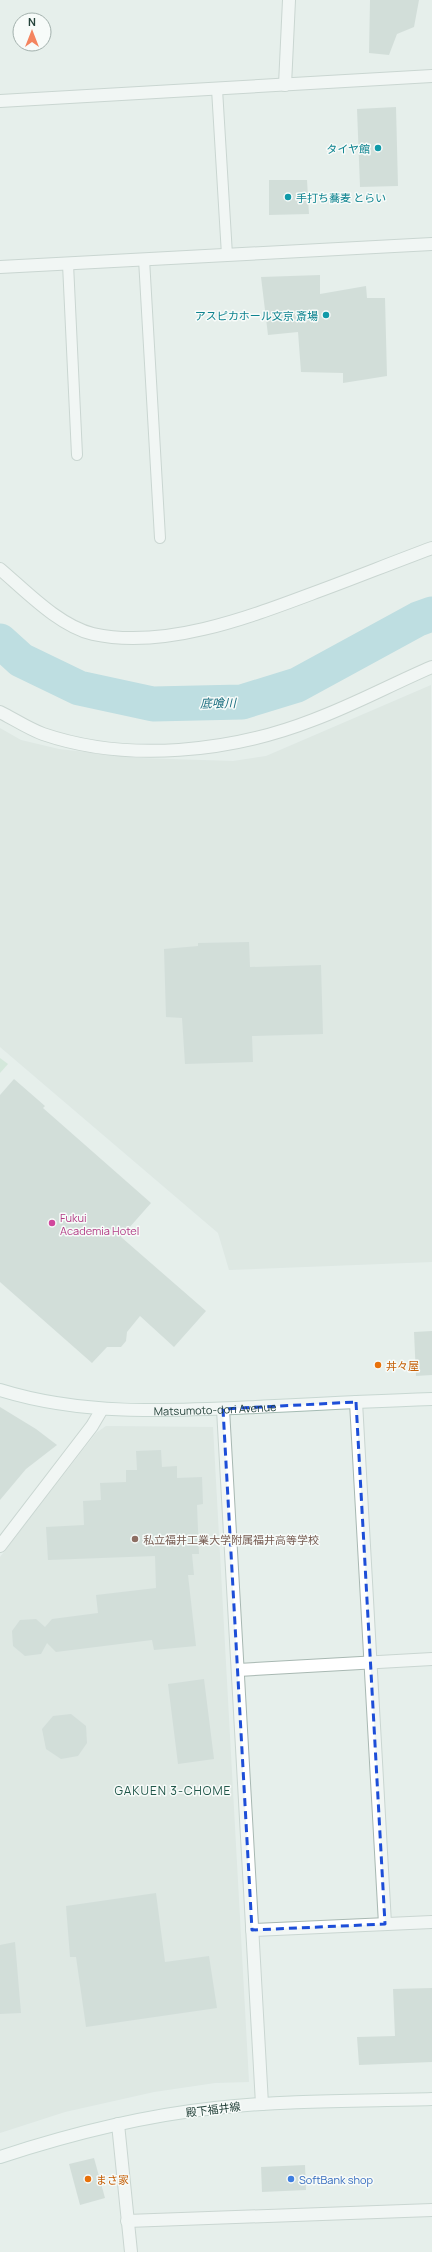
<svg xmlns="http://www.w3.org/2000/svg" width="432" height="2252" font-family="Manrope,'Noto Sans JP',sans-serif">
  <rect width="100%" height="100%" fill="#e6efeb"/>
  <g fill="#d4dfda">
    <path d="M431,685l1,577 -203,8 -11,-37 -218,-186v-319l21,12 38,9 79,9 95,3 33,-5z"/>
    <path d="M106,1426l107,1 36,655 -34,1 -61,9 -89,20 -65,21v-576l96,-124z"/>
  </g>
  <path fill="#bfe0c8" d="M0,1058l8,6 -8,9z"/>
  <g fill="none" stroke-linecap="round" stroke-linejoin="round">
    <path stroke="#8ec9d4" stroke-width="35" d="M0,641l21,19 58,28 74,16 89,-2 55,-17 121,-66 14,-5"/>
  </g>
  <g fill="#bbcac4">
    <path d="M370,0h49l-5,27 -17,7 -8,21 -20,-2z"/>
    <path d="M396,107l2,79 -38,1 -3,-78z"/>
    <path d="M269,180h38l2,34 -40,1z"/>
    <path d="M320,275v19l46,-8 1,12h18l2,78 -44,7v-10l-42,-1 -3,-40 -30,3 -7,-58z"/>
    <path d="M249,942l1,25 71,-2 2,69 -71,2 1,26 -68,2 -3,-46 -16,-1 -2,-68 34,-3v-3z"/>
    <path d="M14,1079l31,27 -2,2 108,95 -30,34 85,74 -32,36 -34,-31 -13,16 -1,9 -5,6h-14l-15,16 -92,-81v-187z"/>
    <path d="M432,1331v44l-16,1 -2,-44z"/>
    <path d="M0,1407l36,22 21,16 -31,24 -26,31z"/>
    <path d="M161,1450l1,17 15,-1v12l25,-1 1,27 -6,1 2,49h-7l2,21h-6l8,71 -42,4 -2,-10 -96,12 -9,-9 -6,11 -16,2 -12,-10 -1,-15 8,-11 16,-1 9,8 7,-8 46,-6 -2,-18 60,-7 -1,-32 -107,4 -2,-33 38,-2 -1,-24 18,-1 -1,-17 26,-1v-12h11l-1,-19z"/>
    <path d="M204,1679l10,80 -36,5 -10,-80z"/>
    <path d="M71,1714l15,12 1,17 -9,13 -17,3 -15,-10 -4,-20 11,-13z"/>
    <path d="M156,1893l9,69 44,-6 8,52 -131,19 -10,-70h-6l-4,-51z"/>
    <path d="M15,1942l6,71 -21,1v-69z"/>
    <path d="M432,1988v74l-73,3 -2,-28 38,-1 -2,-47z"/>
    <path d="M94,2158l11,40 -25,7 -11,-41z"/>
    <path d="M305,2165l1,25 -44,2 -1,-25z"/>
  </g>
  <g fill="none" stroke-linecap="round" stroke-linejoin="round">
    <defs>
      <g id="lane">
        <path d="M217,89l10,166"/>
        <path d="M144,259l16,279"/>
        <path d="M68,264l9,191"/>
      </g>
      <g id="street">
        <path d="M285,85l4,-85"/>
        <path d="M0,101l432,-25"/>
        <path d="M0,267l432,-23"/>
        <path d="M0,569c26,22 59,57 93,65 73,16 159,-18 226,-43 38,-14 75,-29 113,-43"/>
        <path d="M0,712c14,7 29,17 43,22 85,29 188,18 270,-14 41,-15 79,-36 119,-53"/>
        <path d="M356,1402l29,522"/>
        <path d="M223,1409l39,695"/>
        <path d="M0,1546l92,-120 10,-17"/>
        <path d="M238,1670l194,-11"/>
        <path d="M252,1930l180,-8"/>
        <path d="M118,2124l13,128"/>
        <path d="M127,2221l305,-11"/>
      </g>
      <g id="secondary">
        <path id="s1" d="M0,1390c83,26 171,21 256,17 59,-3 117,-6 176,-8"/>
        <path d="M0,2157c70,-23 141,-41 215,-49 72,-8 145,-7 217,-9"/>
      </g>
    </defs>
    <use href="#lane" stroke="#a8b8b2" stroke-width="12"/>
    <use href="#street" stroke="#a8b8b2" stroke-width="14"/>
    <use href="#secondary" stroke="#a4bbb3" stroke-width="14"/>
    <use href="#lane" stroke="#fff" stroke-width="10"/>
    <use href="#street" stroke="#fff" stroke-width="12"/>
    <use href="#secondary" stroke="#fff" stroke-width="12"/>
  </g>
  <path d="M0 0H432V2252H0ZM356,1402l29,522 -133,6 -29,-521z" fill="#e6efeb" fill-opacity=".55" fill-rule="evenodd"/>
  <path fill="none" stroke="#1d4ed8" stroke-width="3" stroke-dasharray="8 5" stroke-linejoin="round" d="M356,1402l29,522 -133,6 -29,-521z"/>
  <g fill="#0f9aa8" stroke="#f7fbf9" stroke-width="1.5">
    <circle cx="378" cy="148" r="4"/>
    <circle cx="288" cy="197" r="4"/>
    <circle cx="326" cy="315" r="4"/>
  </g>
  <circle fill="#d1479c" stroke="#f7fbf9" stroke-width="1.5" cx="52" cy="1223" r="4"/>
  <g fill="#e8710a" stroke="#f7fbf9" stroke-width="1.5">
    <circle cx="378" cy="1365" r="4"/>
    <circle cx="88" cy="2179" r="4"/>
  </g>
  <circle fill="#8d6e63" stroke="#f7fbf9" stroke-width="1.5" cx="135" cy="1539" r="4"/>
  <circle fill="#3f7fe0" stroke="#f7fbf9" stroke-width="1.5" cx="291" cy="2179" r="4"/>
  <g text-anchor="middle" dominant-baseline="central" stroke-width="3" stroke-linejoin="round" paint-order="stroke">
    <g font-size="11" fill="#0d838f" stroke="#f7fbf9" text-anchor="end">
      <text x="370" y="148">タイヤ館</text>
      <text x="296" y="197" text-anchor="start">手打ち蕎麦 とらい</text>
      <text x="318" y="315">アスピカホール文京 斎場</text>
    </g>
    <g font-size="11" fill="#b23c85" stroke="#f7fbf9" text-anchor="start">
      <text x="60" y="1217">Fukui<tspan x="60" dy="13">Academia Hotel</tspan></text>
    </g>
    <g font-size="11" fill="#c56008" stroke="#f7fbf9" text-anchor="start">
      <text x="386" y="1365">丼々屋</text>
      <text x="96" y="2179">まさ家</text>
    </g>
    <g font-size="11" fill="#24423a" stroke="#f7fbf9">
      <text stroke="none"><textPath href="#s1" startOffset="217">Matsumoto-dori Avenue</textPath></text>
      <text transform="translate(213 2109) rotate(-7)">殿下福井線</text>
    </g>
    <g font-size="11" fill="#785e54" stroke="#f7fbf9" text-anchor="start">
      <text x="143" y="1539">私立福井工業大学附属福井高等学校</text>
    </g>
    <g font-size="11" fill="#366cbe" stroke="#f7fbf9" text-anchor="start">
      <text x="299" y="2179">SoftBank shop</text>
    </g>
    <g font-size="12" font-style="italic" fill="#1c6f80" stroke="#f7fbf9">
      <text transform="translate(218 703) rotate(-1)">底喰川</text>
    </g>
    <g font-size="12" letter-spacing="1" fill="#1f5548" stroke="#f7fbf9">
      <text x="173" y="1790">GAKUEN 3-CHOME</text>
    </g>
  </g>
  <g transform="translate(32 32)"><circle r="19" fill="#f7fbf9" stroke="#a3b1ad"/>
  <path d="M0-3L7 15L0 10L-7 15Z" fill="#f4845f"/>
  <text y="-6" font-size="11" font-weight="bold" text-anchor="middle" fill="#24423a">N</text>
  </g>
</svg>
